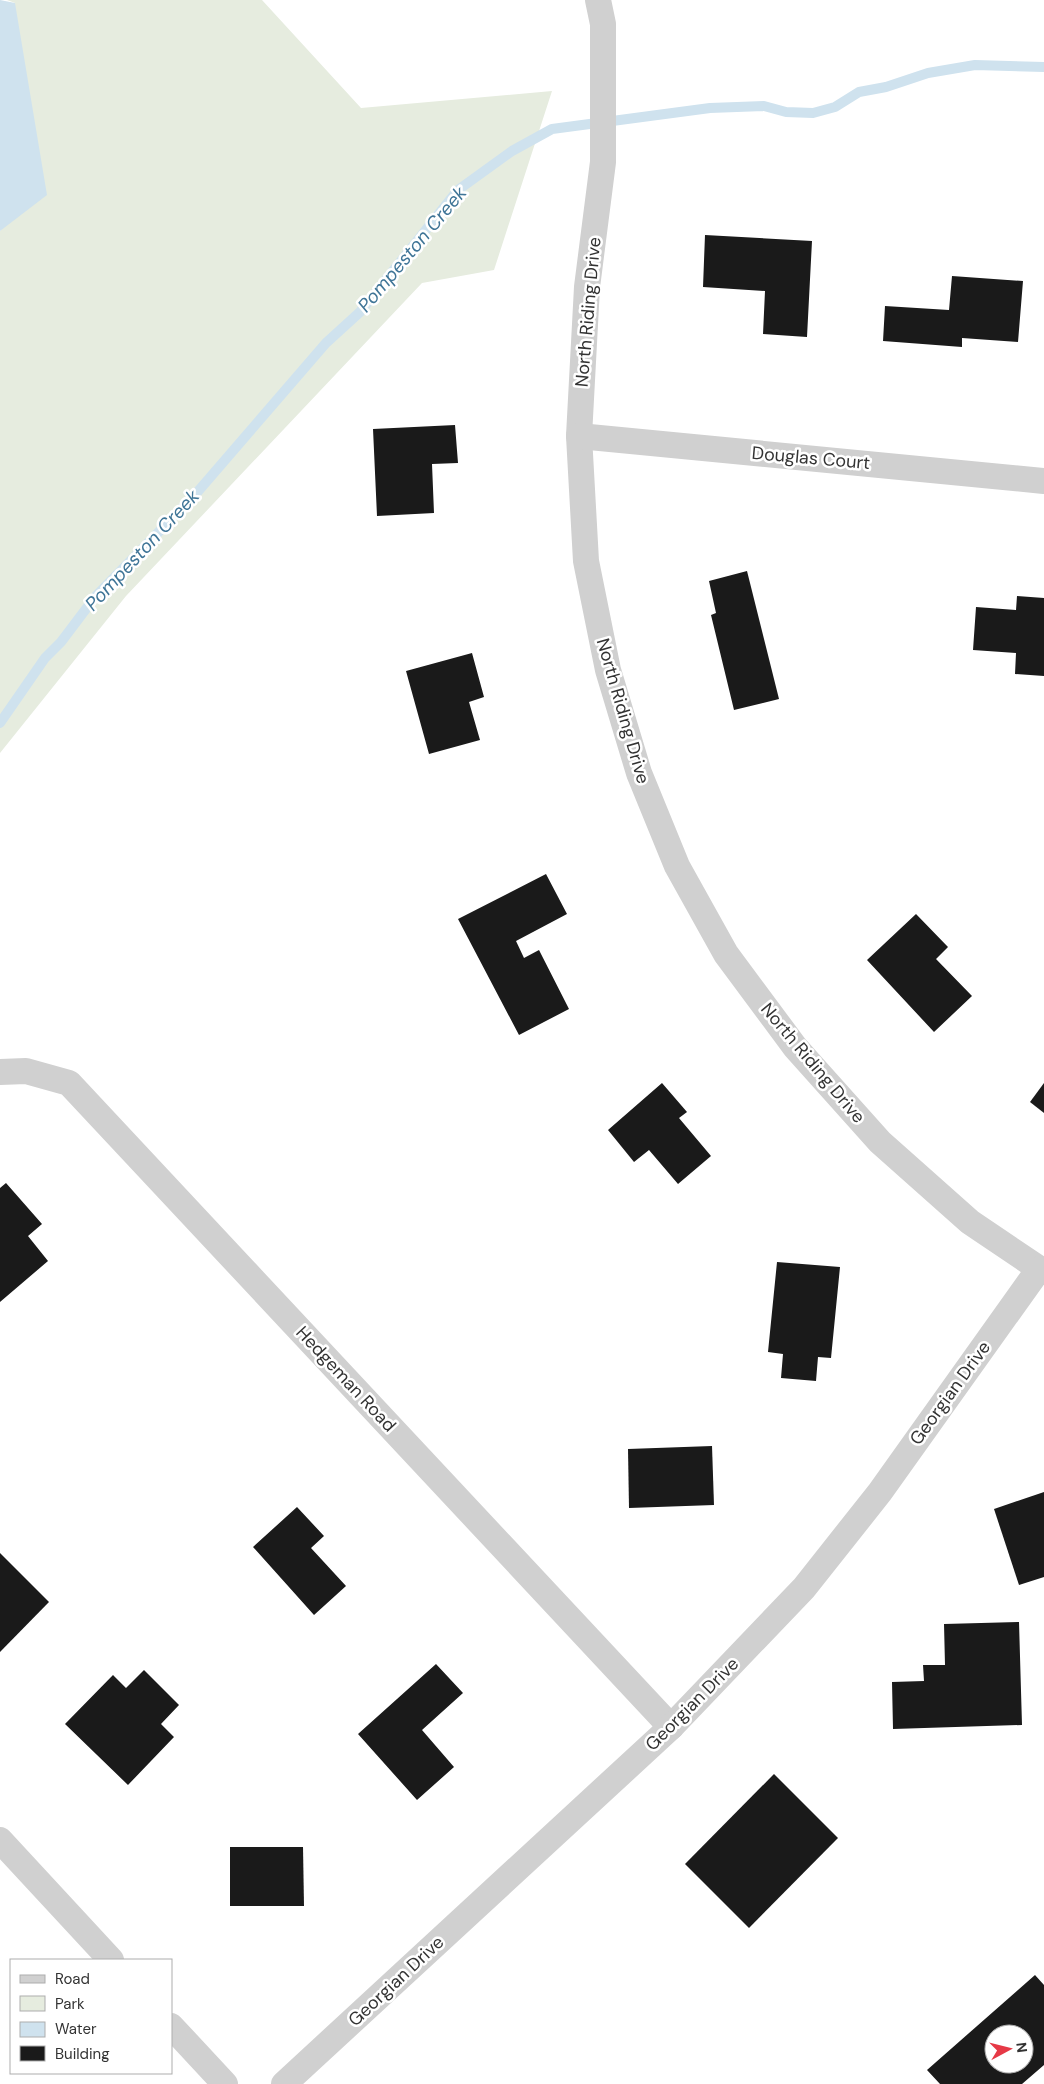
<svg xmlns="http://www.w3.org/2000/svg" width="1044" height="2084" font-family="'DM Sans',sans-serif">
  <rect width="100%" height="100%" fill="#fff"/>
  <path fill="#e6ecdf" d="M7,0h255l99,108 191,-17 -58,179 -72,13 -296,313 -126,157v-522l5,-6 10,-222z"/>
  <path fill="#cfe2ee" d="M0,0l15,3 32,192 -47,36z"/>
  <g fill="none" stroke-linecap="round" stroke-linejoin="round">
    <path stroke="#cfe2ee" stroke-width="10" d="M0,723l45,-65 16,-16 34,-45 99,-101 132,-153 34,-31 98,-122 54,-39 40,-22 158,-21 54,-2 22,6 27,1 22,-6 24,-15 27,-5 42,-14 47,-8 69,2"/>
  </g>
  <g fill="#1a1a1a" fill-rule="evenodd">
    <path d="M705,235l107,6 -5,96 -44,-3 2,-43 -62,-4z"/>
    <path d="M952,276l71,5 -5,61 -56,-4v9l-79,-6 2,-35 64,4z"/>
    <path d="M455,425l3,38 -26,1 2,49 -57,3 -4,-87z"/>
    <path d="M747,571l32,128 -45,11 -23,-95 5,-2 -7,-32z"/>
    <path d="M1017,596l27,2v78l-29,-2 1,-21 -43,-3 3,-43 40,3z"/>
    <path d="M472,653l12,44 -15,5 11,38 -51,14 -23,-83z"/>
    <path d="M546,874l21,40 -51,27 8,17 15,-8 30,59 -50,26 -61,-116z"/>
    <path d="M916,914l32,33 -12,12 36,37 -38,36 -67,-72z"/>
    <path d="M662,1083l25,29 -8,6 32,38 -33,28 -29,-34 -15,12 -26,-32z"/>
    <path d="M1044,1083v30l-14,-11z"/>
    <path d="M6,1183l36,41 -14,12 20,25 -48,41v-114z"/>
    <path d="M777,1262l63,5 -9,91 -13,-1 -2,24 -35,-3 2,-24 -15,-2z"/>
    <path d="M712,1446l2,59 -85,3 -1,-59z"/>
    <path d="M1044,1492v85l-25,8 -25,-76z"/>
    <path d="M297,1507l27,29 -13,12 35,38 -32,29 -61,-68z"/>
    <path d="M0,1553l49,49 -49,50z"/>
    <path d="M1019,1622l3,103 -129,4 -1,-47 32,-1 -1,-16h22l-1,-41z"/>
    <path d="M436,1664l27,29 -41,37 32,37 -37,33 -59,-66z"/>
    <path d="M144,1670l35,35 -18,19 13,13 -46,48 -63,-61 48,-49 13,13z"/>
    <path d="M774,1774l64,64 -89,90 -64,-64z"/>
    <path d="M230,1847h73l1,59h-74z"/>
    <path d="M1035,1975l9,10v80l-22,19h-82l-13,-14zM994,2034h30v30h-30z"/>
  </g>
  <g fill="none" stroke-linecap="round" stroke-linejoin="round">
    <g stroke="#d0d0d0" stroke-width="26">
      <path d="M598,0l5,24v138l-16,125 -8,149 7,125 22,109 31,103 38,93 49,88 69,93 85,95 90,80 74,50"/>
      <path d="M579,436l465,45"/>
      <path d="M0,1072l26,-1 43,12 602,644"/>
      <path d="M0,1840l111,120"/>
      <path d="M171,2026l54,58"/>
      <path d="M284,2084l387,-357 133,-139 76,-96 159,-223"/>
    </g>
  </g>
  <g text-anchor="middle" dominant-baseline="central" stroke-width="5" stroke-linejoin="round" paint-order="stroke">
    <g font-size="18" fill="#333" stroke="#fff">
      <text transform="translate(588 312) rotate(-85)">North Riding Drive</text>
      <text transform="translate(811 458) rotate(5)">Douglas Court</text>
      <text transform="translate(623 711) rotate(74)">North Riding Drive</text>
      <text transform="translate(813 1063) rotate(50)">North Riding Drive</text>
      <text transform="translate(346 1379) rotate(47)">Hedgeman Road</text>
      <text transform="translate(950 1393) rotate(-54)">Georgian Drive</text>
      <text transform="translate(692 1704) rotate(-45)">Georgian Drive</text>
      <text transform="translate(396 1981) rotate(-43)">Georgian Drive</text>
    </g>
    <g font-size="19" font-style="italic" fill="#3f7597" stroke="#fff">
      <text transform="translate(412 249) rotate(-50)">Pompeston Creek</text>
      <text transform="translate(142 550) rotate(-47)">Pompeston Creek</text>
    </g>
  </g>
  <rect x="10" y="1959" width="162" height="115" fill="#ffffff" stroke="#adadad"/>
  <rect x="20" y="1975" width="25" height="8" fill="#d0d0d0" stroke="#adadad"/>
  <text x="55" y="1984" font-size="15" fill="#333333">Road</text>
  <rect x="20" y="1996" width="25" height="15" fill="#e6ecdf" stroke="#adadad"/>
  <text x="55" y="2009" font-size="15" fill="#333333">Park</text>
  <rect x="20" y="2022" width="25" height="15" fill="#cfe2ee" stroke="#adadad"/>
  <text x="55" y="2034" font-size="15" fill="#333333">Water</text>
  <rect x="20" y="2046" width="25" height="15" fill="#1a1a1a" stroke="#adadad"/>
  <text x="55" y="2059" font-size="15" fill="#333333">Building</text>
  <g transform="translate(1009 2049) rotate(83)"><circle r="24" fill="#ffffff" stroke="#adadad"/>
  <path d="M0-4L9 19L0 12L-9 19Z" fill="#e63946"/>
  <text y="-8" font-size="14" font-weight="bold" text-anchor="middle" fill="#333333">N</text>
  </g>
</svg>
